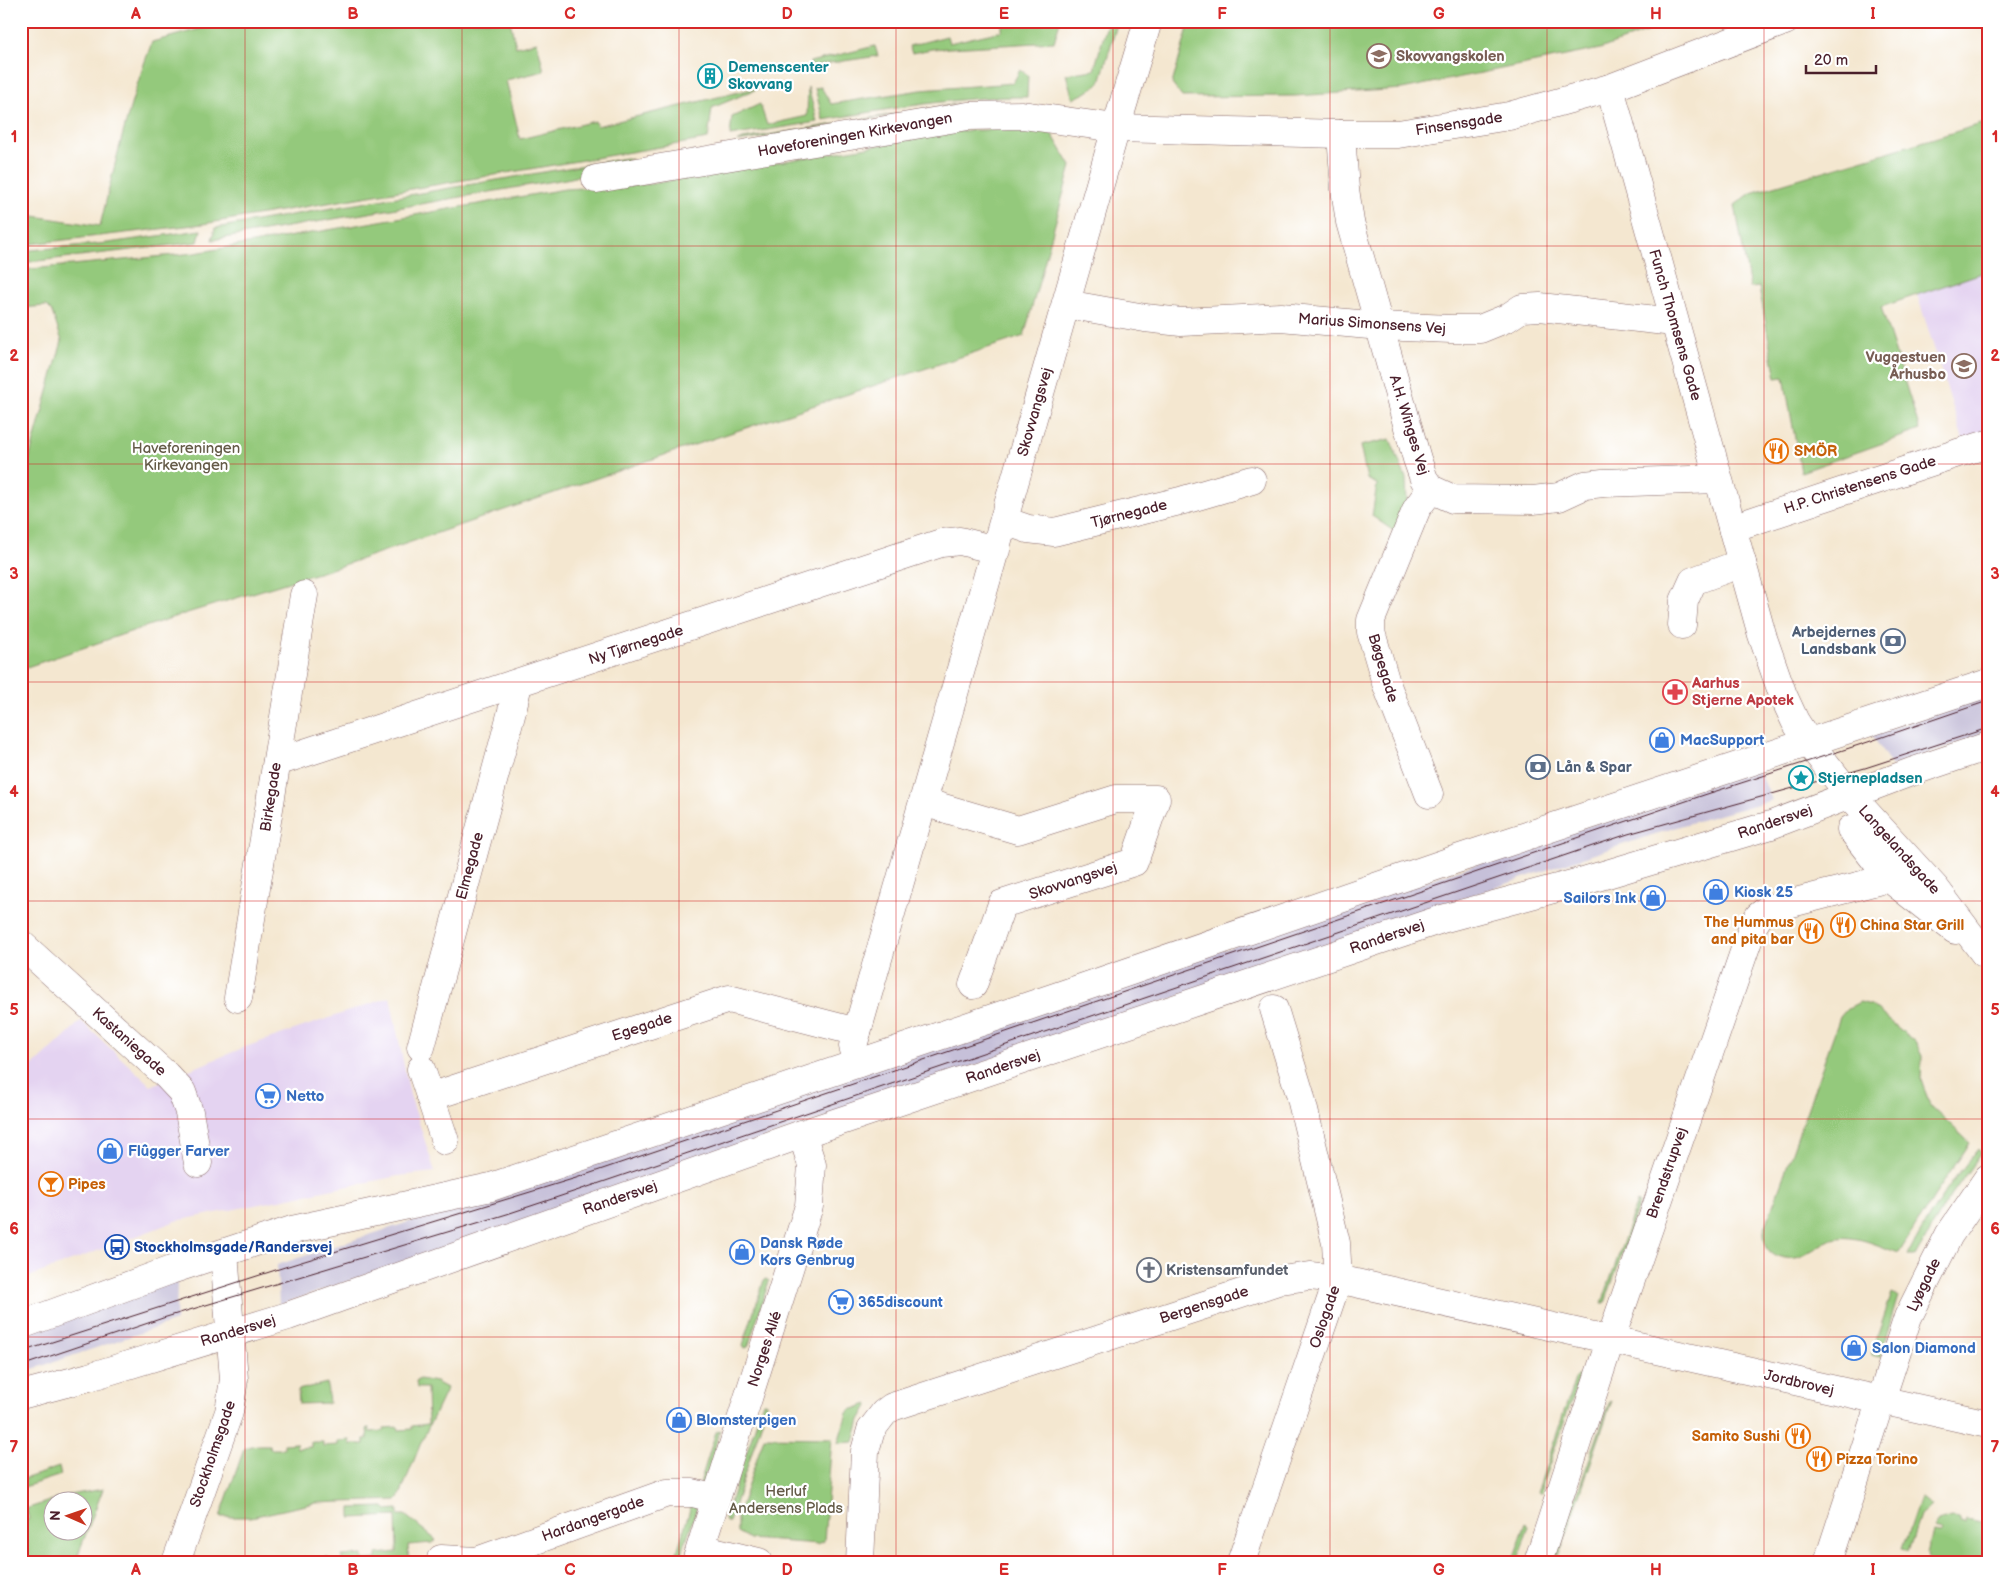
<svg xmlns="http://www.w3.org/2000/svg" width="2009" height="1583" font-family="'Balsamiq Sans',sans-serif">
  <rect width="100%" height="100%" fill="#fff"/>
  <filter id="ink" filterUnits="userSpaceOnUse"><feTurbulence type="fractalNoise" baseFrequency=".02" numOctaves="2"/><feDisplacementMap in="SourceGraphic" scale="10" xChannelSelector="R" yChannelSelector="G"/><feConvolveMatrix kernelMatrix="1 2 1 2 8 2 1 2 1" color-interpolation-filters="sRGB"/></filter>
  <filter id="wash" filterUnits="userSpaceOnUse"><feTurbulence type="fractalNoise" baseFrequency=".0096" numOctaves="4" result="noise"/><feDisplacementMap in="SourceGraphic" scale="20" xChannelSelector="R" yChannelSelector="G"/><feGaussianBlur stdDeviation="1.12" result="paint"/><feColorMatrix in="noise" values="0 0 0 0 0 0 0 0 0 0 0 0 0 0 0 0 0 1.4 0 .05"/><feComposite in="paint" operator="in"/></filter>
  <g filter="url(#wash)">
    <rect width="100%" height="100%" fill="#f4e7d0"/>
    <g fill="#e4d3f1">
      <path d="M1988,271v167l-23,8 -48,-152z"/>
      <path d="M390,997l20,98 25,77 -37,4 -222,45 -155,59v-207l19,-13 41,-39 70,65 94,-39z"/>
    </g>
    <g fill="#c6c0d9">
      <path d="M1988,695v38l-96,33 -20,-31z"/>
      <path d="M1758,768l14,32 -89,25 -119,39 -1285,441 -2,-40 141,-46 121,-37z"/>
      <path d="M177,1280l-1,41 -155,52v-39z"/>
    </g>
    <g fill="#94c97b" stroke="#6f7453" fill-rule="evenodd">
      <path d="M229,21h281l6,26 21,-5 7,29 -38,9 14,59 75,-18 2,5 167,-40 -52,22 -4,31 -505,85 -182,21v-31l79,12c15,-62 29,-124 52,-184z"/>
      <path d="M1002,21h58l-6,21 -122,7 -20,4 -3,-7 38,-10 2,7 53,-12z"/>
      <path d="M1108,21h10l-18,61 -13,10 -14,7 -7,-25 28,-4z"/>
      <path d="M1190,21h485l-75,28 -198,40 -107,7 -113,1 -10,-13z"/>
      <path d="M875,46l3,10 -68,10v-4z"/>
      <path d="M1020,70l8,5 -1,22c-69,-1 -136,12 -204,23l-8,-32 6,-1 10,17 90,-14 92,-7z"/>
      <path d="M808,87l9,35 -87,14 2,-19 28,-13 7,21 40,-9z"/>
      <path d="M958,104l-221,38 6,-3z"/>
      <path d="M1988,122v149l-107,36 39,123 -119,42 -17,-95 -8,1 -17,-91 -9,1 -15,-83 16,-12z"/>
      <path d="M1029,128l20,1 22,37 -47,170 -342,113 -341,117 -167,51 -153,52v-181l41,-147 -10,-29 -6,-6 -25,2v-38l174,-17 370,-64 86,-5 310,-53z"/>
      <path d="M626,158l6,1 -61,19 -359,62 3,-12z"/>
      <path d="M201,230l-3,12 -177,21v-12l87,-8z"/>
      <path d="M1390,439l16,39 1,24 -12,30 -23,-16 5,-32 -10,-5 -7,-33z"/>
      <path d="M1860,1002l11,3 44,37 7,14 -1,23 9,26 40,38 -35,52 -36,58c-18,-6 -41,-18 -61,-15 -25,4 -31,28 -61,18 -11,-4 -13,-14 -13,-25l76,-214 8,-9z"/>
      <path d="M1978,1149l3,4 -38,54 -28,50 -7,-2c19,-38 43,-73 70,-106z"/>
      <path d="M1637,1202l2,2 -34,99h-3z"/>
      <path d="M766,1279l3,2 -21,66 -3,1 -2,-3 21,-65z"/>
      <path d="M1892,1293l6,3 -18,61 -9,-2z"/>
      <path d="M1578,1376l1,3 -36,103 -1,11h-5l38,-114z"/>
      <path d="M420,1379l16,3 11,6 -27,57 -21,53 -3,2 -81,3 -64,14h-31l24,-68c10,-5 16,-4 25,-4l1,4h14v-5l12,-1 1,5 14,-1v-5h12v4l15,-1v-4l12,-1v4h14v-5h4l-1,-11h2l1,4 14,-1v-3l14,-1 1,3 13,-1v-3l16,-2 -1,-36h-10l-1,-7z"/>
      <path d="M327,1383l2,20 -30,1 -1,-14z"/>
      <path d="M1612,1400l-52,154 -4,5 -1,-2 55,-156z"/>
      <path d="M763,1402h3v7l-37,113h-3l-1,-4z"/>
      <path d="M868,1404v2l-8,14 -6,22 -16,1 9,-30 3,-3z"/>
      <path d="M720,1430l-15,52 -5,1 14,-45 2,-6z"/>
      <path d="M764,1437l68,1 -8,103 -6,3 -69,-5 -12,-7v-14z"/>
      <path d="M59,1467l2,8 -40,13v-8z"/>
      <path d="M103,1489l-27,71 -6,-3 -12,5h-37v-40l8,-3 -3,-10 38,-13zM52,1500h30v30h-30z"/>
      <path d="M1920,1497l11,9 -11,10 -12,36 -6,-2z"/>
      <path d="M691,1506l6,1 -18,55h-5z"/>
      <path d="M384,1507l3,3 11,-1v6h7l31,25 -4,3 -24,2 1,17h-83v-5h2v5l14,-1v-5l21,-1v5l14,-1v-5l20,-2 -1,-36 -45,2v-10z"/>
      <path d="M1952,1518l8,1v4l5,1 1,-4 22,4v38h-59l-2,-9 6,-20 8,1 1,-3 -8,-2 5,-7z"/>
      <path d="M1526,1523l3,3 -12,36h-5z"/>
    </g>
  </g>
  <g filter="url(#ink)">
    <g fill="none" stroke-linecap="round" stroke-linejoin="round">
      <defs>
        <g id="minor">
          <path d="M1610,88l152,547 21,60 12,26 14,22 41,52 85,93 49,65"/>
          <path d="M1341,134l4,55 5,33 67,237 7,20 7,10 22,10 80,1 26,-3 26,-12 18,-2 115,-4"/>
          <path d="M596,179l372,-63 54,-1 94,13 225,6h57l111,-18 101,-28 175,-67"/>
          <path d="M1066,304l79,14 36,4 100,-5 99,9 71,3h29l27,-11 15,-10 18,-1 134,15"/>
          <path d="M1005,521l23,8 26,3 130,-32 68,-20"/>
          <path d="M1732,528l226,-75 30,-9"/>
          <path d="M1682,625l2,-24 9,-20 49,-18"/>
          <path d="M277,762l664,-219 19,-2 36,9"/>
          <path d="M1429,794l-43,-111 -15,-51v-12l46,-112 14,-19"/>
          <path d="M923,802l95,28 98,-31h40l-22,63 -132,42 -29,81"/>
          <path d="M1851,829l38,49 66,52"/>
          <path d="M21,944l145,131 16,17 7,20 9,51"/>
          <path d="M238,998l66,-403"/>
          <path d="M421,1047l90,-332 7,-31"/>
          <path d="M858,1063l-5,-17 4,-14 259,-904 32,-107"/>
          <path d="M421,1069l24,72"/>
          <path d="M430,1097l299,-98 128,33"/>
          <path d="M21,1325l150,-55 121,-40 199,-43 570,-192 390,-134 537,-178"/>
          <path d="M21,1395l68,-18 199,-61 514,-182 640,-215 145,-39 184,-55 140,-53 77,-26"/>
          <path d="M701,1548l58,14"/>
          <path d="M441,1559l36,2 190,-68h26l23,6"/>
          <path d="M176,1562l53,-150 5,-33 -10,-126"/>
          <path d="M696,1562l113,-356 3,-41 -10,-31"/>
          <path d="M860,1562l5,-111 6,-21 13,-17 8,-6 389,-127 29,-4 28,3 650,145"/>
          <path d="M1241,1562l97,-283 -2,-36 -36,-149 -26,-85"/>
          <path d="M1538,1562l72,-221 143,-415 6,-10 9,-7 121,-31"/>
          <path d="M1828,1562l80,-245 41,-82 39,-57"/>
        </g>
      </defs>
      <use href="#minor" stroke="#866565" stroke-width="29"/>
      <use href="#minor" stroke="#fff" stroke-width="28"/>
      <g stroke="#4a1f2b" stroke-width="1">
        <path d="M21,1352l264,-85 291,-89 1128,-383 164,-53 120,-41"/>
        <path d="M21,1366l142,-48 344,-104 72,-24 1049,-356 237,-66 123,-40"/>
      </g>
    </g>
  </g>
  <path fill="none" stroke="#d62828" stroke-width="1" stroke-opacity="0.55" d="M245,21v1541M462,21v1541M679,21v1541M896,21v1541M1113,21v1541M1330,21v1541M1547,21v1541M1764,21v1541M21,246h1967M21,464h1967M21,682h1967M21,901h1967M21,1119h1967M21,1337h1967"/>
  <defs>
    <symbol id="school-ring" viewBox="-11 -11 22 22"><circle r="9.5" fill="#fff" stroke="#8d6e63" stroke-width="1.5"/><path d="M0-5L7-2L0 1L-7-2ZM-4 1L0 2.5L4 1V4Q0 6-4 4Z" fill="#8d6e63"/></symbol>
    <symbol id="building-ring" viewBox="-11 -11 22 22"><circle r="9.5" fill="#fff" stroke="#0f9aa8" stroke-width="1.5"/><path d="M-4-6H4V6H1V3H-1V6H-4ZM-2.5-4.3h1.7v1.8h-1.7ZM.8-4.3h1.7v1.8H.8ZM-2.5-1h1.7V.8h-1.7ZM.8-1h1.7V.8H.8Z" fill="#0f9aa8"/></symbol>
    <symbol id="restaurant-ring" viewBox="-11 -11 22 22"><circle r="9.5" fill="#fff" stroke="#e8710a" stroke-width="1.5"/><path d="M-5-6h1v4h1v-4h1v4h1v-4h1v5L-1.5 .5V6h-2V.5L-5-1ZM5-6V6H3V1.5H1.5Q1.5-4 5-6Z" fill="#e8710a"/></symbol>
    <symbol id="bank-ring" viewBox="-11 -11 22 22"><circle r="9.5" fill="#fff" stroke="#5c6f8a" stroke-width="1.5"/><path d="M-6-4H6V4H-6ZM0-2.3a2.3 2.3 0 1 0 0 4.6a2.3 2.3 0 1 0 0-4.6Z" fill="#5c6f8a"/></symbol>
    <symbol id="pharmacy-ring" viewBox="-11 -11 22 22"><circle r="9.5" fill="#fff" stroke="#e0444e" stroke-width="1.5"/><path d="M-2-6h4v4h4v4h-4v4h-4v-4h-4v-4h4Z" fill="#e0444e"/></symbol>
    <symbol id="shop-ring" viewBox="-11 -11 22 22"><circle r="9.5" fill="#fff" stroke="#3f7fe0" stroke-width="1.5"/><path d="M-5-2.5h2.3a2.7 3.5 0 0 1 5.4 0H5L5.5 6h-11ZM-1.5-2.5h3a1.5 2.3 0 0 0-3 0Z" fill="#3f7fe0"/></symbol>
    <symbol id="sight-ring" viewBox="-11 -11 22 22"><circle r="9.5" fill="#fff" stroke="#0f9aa8" stroke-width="1.5"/><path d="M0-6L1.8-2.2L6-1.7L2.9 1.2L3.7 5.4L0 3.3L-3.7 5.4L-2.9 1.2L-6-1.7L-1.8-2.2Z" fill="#0f9aa8"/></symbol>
    <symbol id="supermarket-ring" viewBox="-11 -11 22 22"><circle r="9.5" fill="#fff" stroke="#3f7fe0" stroke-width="1.5"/><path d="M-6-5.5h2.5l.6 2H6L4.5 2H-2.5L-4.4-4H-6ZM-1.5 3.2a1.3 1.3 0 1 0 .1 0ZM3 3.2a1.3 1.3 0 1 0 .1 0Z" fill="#3f7fe0"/></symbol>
    <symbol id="bar-ring" viewBox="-11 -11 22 22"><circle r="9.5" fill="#fff" stroke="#e8710a" stroke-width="1.5"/><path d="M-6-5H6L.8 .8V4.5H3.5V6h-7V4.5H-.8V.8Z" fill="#e8710a"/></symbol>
    <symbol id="bus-ring" viewBox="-11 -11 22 22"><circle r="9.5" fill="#fff" stroke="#1a4fb4" stroke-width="1.5"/><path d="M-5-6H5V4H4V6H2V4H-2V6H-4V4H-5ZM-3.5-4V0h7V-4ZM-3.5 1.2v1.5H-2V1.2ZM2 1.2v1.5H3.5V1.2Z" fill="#1a4fb4"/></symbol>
    <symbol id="church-ring" viewBox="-11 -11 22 22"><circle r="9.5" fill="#fff" stroke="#6b7280" stroke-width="1.5"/><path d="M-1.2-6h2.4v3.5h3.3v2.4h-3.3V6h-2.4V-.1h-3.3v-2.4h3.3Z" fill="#6b7280"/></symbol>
  </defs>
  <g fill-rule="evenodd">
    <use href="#school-ring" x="1365" y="42" width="28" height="28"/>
    <use href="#building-ring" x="696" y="62" width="28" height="28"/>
    <use href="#school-ring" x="1950" y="352" width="28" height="28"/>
    <use href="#restaurant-ring" x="1762" y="437" width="28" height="28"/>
    <use href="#bank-ring" x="1879" y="627" width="28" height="28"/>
    <use href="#pharmacy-ring" x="1661" y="678" width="28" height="28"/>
    <use href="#shop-ring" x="1648" y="726" width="28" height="28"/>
    <use href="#bank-ring" x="1524" y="753" width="28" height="28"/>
    <use href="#sight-ring" x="1787" y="764" width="28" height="28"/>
    <use href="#shop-ring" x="1702" y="878" width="28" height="28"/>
    <use href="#shop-ring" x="1639" y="884" width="28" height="28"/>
    <use href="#restaurant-ring" x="1829" y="911" width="28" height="28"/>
    <use href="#restaurant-ring" x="1797" y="917" width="28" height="28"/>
    <use href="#supermarket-ring" x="254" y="1082" width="28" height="28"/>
    <use href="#shop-ring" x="96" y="1137" width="28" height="28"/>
    <use href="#bar-ring" x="37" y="1170" width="28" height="28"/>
    <use href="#bus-ring" x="103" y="1233" width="28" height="28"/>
    <use href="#shop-ring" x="728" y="1238" width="28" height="28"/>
    <use href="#church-ring" x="1135" y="1256" width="28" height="28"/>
    <use href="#supermarket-ring" x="827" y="1288" width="28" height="28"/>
    <use href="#shop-ring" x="1840" y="1334" width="28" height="28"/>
    <use href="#shop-ring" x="665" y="1406" width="28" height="28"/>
    <use href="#restaurant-ring" x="1784" y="1422" width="28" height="28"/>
    <use href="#restaurant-ring" x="1805" y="1445" width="28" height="28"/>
  </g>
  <g text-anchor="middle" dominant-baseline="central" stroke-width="4.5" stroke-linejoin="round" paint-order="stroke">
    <g font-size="15" font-weight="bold" fill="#785e54" stroke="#fff" text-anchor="start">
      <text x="1396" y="56">Skovvangskolen</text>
      <text x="1946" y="357" text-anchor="end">Vuggestuen<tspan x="1946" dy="17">Århusbo</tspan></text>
    </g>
    <g font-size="15" font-weight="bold" fill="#0d838f" stroke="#fff" text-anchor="start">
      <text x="728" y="67">Demenscenter<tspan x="728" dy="17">Skovvang</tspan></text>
      <text x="1818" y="778">Stjernepladsen</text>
    </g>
    <g font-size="15" fill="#4a1f2b" stroke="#fff">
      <text transform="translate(1459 124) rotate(-9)">Finsensgade</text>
      <text transform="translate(855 135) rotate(-10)">Haveforeningen Kirkevangen</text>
      <text transform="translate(1372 324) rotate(4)">Marius Simonsens Vej</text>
      <text transform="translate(1675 325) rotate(74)">Funch Thomsens Gade</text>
      <text transform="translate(1035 412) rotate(-74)">Skovvangsvej</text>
      <text transform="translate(1409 425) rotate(73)">A.H. Winges Vej</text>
      <text transform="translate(1860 485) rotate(-18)">H.P. Christensens Gade</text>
      <text transform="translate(1129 514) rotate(-14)">Tjørnegade</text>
      <text transform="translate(636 645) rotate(-18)">Ny Tjørnegade</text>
      <text transform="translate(1383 668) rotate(73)">Bøgegade</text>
      <text transform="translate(271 797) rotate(-81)">Birkegade</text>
      <text transform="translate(1775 822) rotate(-19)">Randersvej</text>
      <text transform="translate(1899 850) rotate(48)">Langelandsgade</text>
      <text transform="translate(470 866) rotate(-75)">Elmegade</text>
      <text transform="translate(1073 881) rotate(-18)">Skovvangsvej</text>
      <text transform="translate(1387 937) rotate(-19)">Randersvej</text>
      <text transform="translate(642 1027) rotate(-18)">Egegade</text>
      <text transform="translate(129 1042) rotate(42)">Kastaniegade</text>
      <text transform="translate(1003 1067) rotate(-19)">Randersvej</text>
      <text transform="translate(1667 1173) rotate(-71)">Brendstrupvej</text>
      <text transform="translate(620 1198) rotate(-19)">Randersvej</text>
      <text transform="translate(1924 1285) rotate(-64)">Lyøgade</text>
      <text transform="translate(1204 1305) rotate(-18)">Bergensgade</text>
      <text transform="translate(1325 1317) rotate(-71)">Oslogade</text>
      <text transform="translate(238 1331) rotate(-17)">Randersvej</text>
      <text transform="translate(765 1349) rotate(-72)">Norges Allé</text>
      <text transform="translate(1799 1383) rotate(13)">Jordbrovej</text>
      <text transform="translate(213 1454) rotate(-71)">Stockholmsgade</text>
      <text transform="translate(593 1519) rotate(-20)">Hardangergade</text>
    </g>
    <g font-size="15" fill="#645a47" stroke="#fff">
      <text x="186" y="448">Haveforeningen<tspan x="186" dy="17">Kirkevangen</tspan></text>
      <text x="786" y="1491">Herluf<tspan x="786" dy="17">Andersens Plads</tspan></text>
    </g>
    <g font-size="15" font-weight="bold" fill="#c56008" stroke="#fff" text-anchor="start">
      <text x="1794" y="451">SMÖR</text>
      <text x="1794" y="922" text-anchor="end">The Hummus<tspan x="1794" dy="17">and pita bar</tspan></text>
      <text x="1860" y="925">China Star Grill</text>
      <text x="68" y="1184">Pipes</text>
      <text x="1780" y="1436" text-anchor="end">Samito Sushi</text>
      <text x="1836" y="1459">Pizza Torino</text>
    </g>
    <g font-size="15" font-weight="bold" fill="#4e5e75" stroke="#fff" text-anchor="end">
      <text x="1876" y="632">Arbejdernes<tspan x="1876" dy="17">Landsbank</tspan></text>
      <text x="1556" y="767" text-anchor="start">Lån &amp; Spar</text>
    </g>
    <g font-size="15" font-weight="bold" fill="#be3a42" stroke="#fff" text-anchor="start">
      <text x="1692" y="683">Aarhus<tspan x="1692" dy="17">Stjerne Apotek</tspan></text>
    </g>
    <g font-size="15" font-weight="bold" fill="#366cbe" stroke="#fff" text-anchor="start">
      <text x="1680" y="740">MacSupport</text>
      <text x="1734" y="892">Kiosk 25</text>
      <text x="1636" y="898" text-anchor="end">Sailors Ink</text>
      <text x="286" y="1096">Netto</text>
      <text x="128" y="1151">Flûgger Farver</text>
      <text x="760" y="1243">Dansk Røde<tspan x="760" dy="17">Kors Genbrug</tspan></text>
      <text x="858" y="1302">365discount</text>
      <text x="1872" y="1348">Salon Diamond</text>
      <text x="696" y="1420">Blomsterpigen</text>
    </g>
    <g font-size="15" font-weight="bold" fill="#164399" stroke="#fff" text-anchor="start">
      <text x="134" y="1247">Stockholmsgade/Randersvej</text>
    </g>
    <g font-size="15" font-weight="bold" fill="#5b616d" stroke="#fff" text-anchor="start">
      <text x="1166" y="1270">Kristensamfundet</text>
    </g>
  </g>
  <rect width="2009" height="1583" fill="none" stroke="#fff" stroke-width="55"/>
  <g transform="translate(68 1516) rotate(272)"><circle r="24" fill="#ffffff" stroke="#b7a5aa"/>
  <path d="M0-4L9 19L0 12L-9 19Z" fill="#c8321e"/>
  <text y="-8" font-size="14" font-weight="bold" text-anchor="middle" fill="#4a1f2b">N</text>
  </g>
  <path d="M1806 65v8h70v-8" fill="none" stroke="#4a1f2b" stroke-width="2.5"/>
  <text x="1814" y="65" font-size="15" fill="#4a1f2b" stroke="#ffffff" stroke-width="4" paint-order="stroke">20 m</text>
  <rect x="28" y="28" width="1954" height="1528" fill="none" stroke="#d62828" stroke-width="2"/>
  <g font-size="16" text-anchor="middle" font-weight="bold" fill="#d62828">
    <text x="136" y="19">A</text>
    <text x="353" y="19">B</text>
    <text x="570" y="19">C</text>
    <text x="787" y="19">D</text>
    <text x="1004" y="19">E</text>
    <text x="1222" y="19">F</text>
    <text x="1439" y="19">G</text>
    <text x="1656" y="19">H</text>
    <text x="1873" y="19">I</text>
    <text x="14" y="142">1</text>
    <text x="1995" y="142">1</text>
    <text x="14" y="361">2</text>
    <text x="1995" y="361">2</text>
    <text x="14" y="579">3</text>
    <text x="1995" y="579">3</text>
    <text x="14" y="797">4</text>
    <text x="1995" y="797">4</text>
    <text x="14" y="1015">5</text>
    <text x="1995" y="1015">5</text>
    <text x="14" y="1234">6</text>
    <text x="1995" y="1234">6</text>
    <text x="14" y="1452">7</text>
    <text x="1995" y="1452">7</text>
    <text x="136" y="1575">A</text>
    <text x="353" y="1575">B</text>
    <text x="570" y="1575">C</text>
    <text x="787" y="1575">D</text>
    <text x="1004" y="1575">E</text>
    <text x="1222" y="1575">F</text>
    <text x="1439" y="1575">G</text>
    <text x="1656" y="1575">H</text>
    <text x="1873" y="1575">I</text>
  </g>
</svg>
